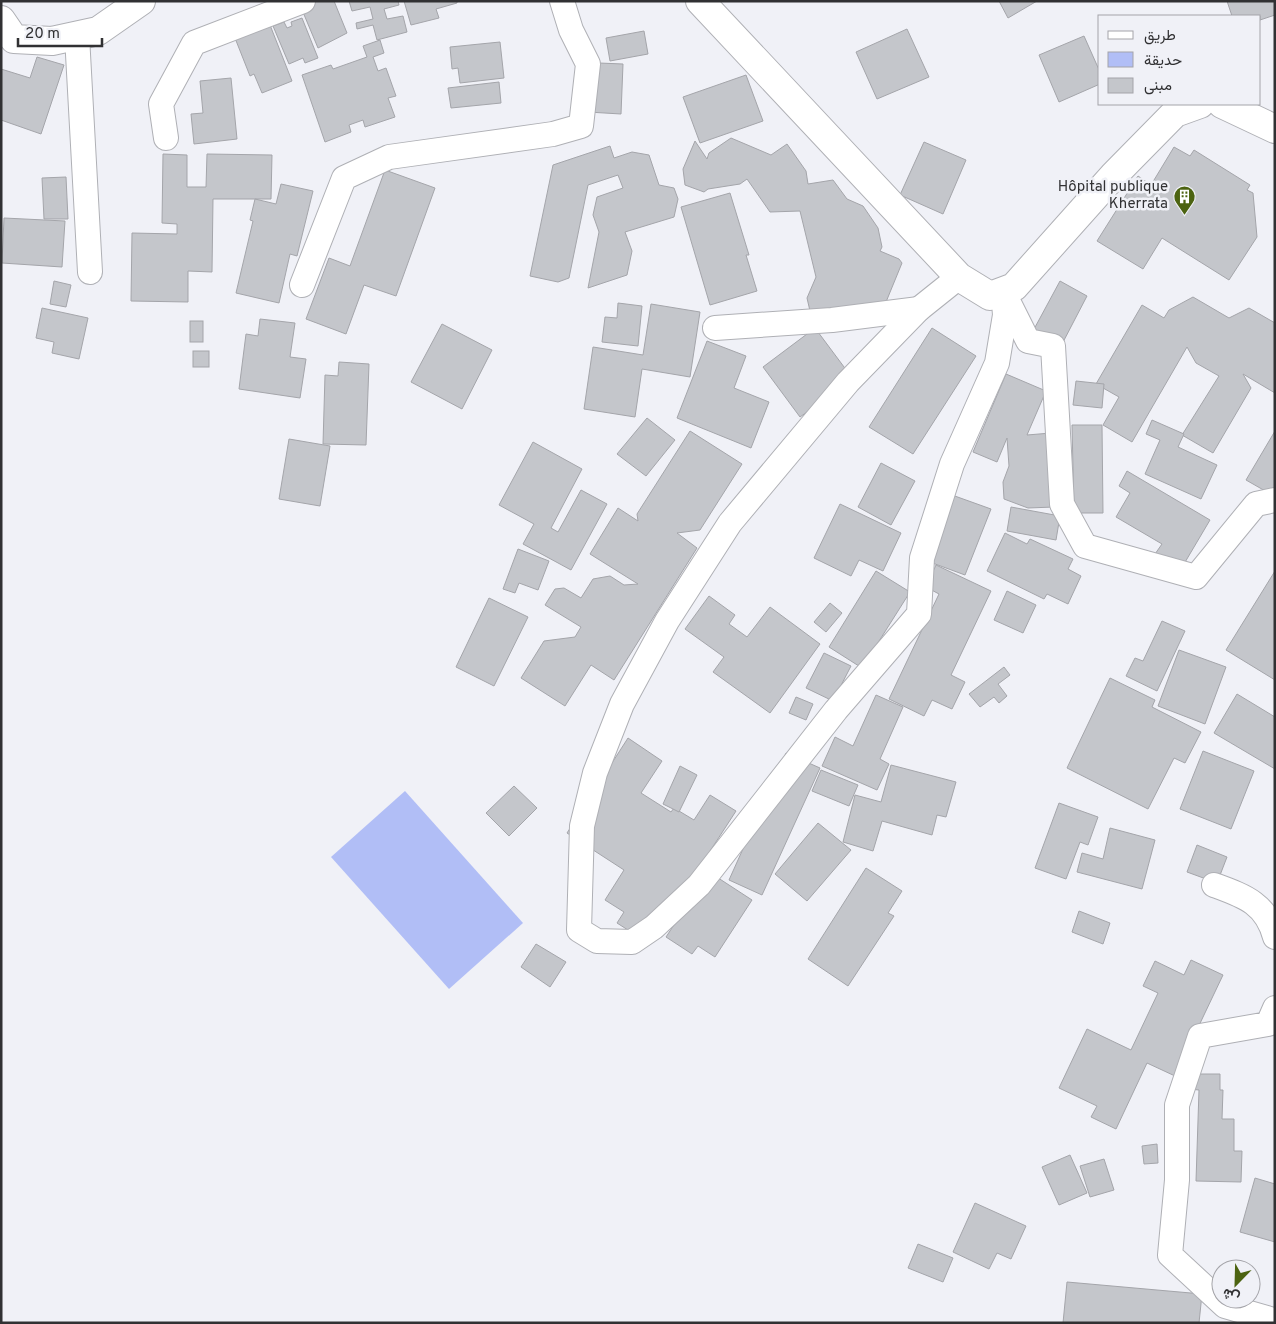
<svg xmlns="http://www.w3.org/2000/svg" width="1276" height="1324" font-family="Overpass,Vazirmatn,sans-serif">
  <rect width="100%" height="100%" fill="#f0f1f7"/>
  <path fill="#b1bef6" d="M405,791l118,132 -74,66 -118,-132z"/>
  <g fill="#c4c6cb" stroke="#a4a5aa">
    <path d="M309,1h25l13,32 -29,15 -18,-43z"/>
    <path d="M349,1h49l1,4 -15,4 3,10 16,-3 4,16 -30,8 -4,-15 -16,4 -1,-6 17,-4 -3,-12 -18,4z"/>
    <path d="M404,1h53v2l-21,6 3,9 -28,7z"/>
    <path d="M999,1h38l-29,17z"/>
    <path d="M1227,1h48v14l-15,5v-4h-28z"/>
    <path d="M302,18l16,40 -13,5 -2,-5 -14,6 -16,-38 11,-4 3,6 5,-2 -1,-4z"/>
    <path d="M270,25l22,56 -30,12 -8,-19 -4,2 -17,-43z"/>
    <path d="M907,29l22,48 -52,22 -21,-47z"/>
    <path d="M644,31l4,23 -38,7 -4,-23z"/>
    <path d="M1084,36l16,36v12l-41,18 -20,-47z"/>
    <path d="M380,40l4,13 -11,4 5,14 8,-3 10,28 -8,2 7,19 -30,10 -2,-7 -14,5 2,7 -26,10 -23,-67 29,-10 2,4 34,-12 -4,-11z"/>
    <path d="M500,42l4,36 -44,5 -2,-15 -6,1 -2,-22z"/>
    <path d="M37,57l27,8 -23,69 -40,-14v-51l29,9z"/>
    <path d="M599,63l24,1 -2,50 -33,-2 1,-31h9z"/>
    <path d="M746,75l17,46 -63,22 -17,-46z"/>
    <path d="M231,78l6,61 -43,5 -3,-30 12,-1 -3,-32z"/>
    <path d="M499,82l2,21 -50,5 -3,-20z"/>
    <path d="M731,138l40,17 16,-11 19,27 2,13 25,-4 14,19 16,7 15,22 4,19 -2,4 19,8 3,4 -16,39 -70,17 -6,-8 -3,-13 9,-21 -16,-66 -30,1 -23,-33 -7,5 -32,5 -4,3 -19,-7 -2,-16 12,-28 12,18 2,-6z"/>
    <path d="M924,142l42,18 -23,54 -43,-19z"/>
    <path d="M610,146l4,12 18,-6 17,3 10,30 15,3 4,11 -4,18 -49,15 7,19 -5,24 -39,13 11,-56 -6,-17 4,-18 26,-9 -5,-13 -30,10 -19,93 -11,4 -28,-6 23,-111z"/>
    <path d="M1174,147l16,9 4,-6 56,35 -3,5 6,3 4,44 -28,43 -67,-42 -19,31 -46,-28 41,-65 13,9z"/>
    <path d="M163,154l24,1v32h19l1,-33 65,1 -1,44h-58l-1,73 -24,-1v31l-57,-1 1,-68 45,1v-10l-15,-1z"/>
    <path d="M385,170l50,18 -39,108 -32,-11 -18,49 -40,-15 23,-61 21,8z"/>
    <path d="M66,177l2,42h-24l-2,-41z"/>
    <path d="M281,184l32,7 -16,65 -7,-2 -11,49 -43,-10 17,-72 -3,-1 5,-21 21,5z"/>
    <path d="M730,193l19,62h-3l11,36 -47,14 -29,-98z"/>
    <path d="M4,218l61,3 -3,46 -60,-4z"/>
    <path d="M54,281l17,4 -5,22 -16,-3z"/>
    <path d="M1060,281l27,15 -26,50 -28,-15z"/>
    <path d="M1193,297l36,21 20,-10 26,15v70l-32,-19 8,14 -38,65 -31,-18 37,-59 -23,-13 -9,-16 -55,95 -29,-17 16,-28 -23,-13 46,-79 22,13 5,-8z"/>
    <path d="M618,303l24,3 -4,40 -36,-4 3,-25 12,1z"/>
    <path d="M651,304l49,8 -10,65 -48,-8 -7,48 -51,-8 9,-62 50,8z"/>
    <path d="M42,308l46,10 -9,41 -27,-6 2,-11 -18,-4z"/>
    <path d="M260,319l35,4 -5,34 16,2 -6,39 -61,-9 7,-55 12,2z"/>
    <rect x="190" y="321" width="13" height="21"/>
    <path d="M442,324l50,26 -30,59 -51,-27z"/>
    <path d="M815,328l38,51 -53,38 -37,-50z"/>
    <path d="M932,328l44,28 -63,98 -44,-27z"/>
    <path d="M707,341l39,15 -12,32 35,14 -18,46 -74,-30z"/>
    <rect x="193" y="351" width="16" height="16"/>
    <path d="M339,362l30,2 -3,81 -43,-1 2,-69 13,1z"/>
    <path d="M1006,374l40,17 -19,44 24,-2 3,74 -26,1 -24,-9 -1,-17 6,-16 -2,-28 -10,24 -24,-10z"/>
    <path d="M1076,381l28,3 -2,24 -29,-3z"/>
    <path d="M647,418l28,22 -29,36 -29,-22z"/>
    <path d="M1152,420l32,14 -6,13 39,18 -16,34 -56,-25 15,-34 -14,-6z"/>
    <path d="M1072,425h30l1,88h-29z"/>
    <path d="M690,431l52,33 -42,66 -23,3 20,15 -83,132 -23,-15 -26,41 -44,-28 23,-37 31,-4 6,-10 -36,-22 10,-16 9,-1 17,10 12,-19 17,-3 14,9 14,-1 -48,-30 28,-46 20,13 -1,-7z"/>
    <path d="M1275,431v63l-1,2 -28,-16z"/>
    <path d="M289,439l41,7 -10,60 -41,-7z"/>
    <path d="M533,442l49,27 -31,59 7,4 23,-42 26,14 -36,66 -48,-26 11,-20 -35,-19z"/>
    <path d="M881,463l34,18 -24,44 -33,-18z"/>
    <path d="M1127,471l83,49 -29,49 -26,-15 7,-10 -46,-27 14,-24 -11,-7z"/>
    <path d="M952,495l39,14 -26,66 -38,-14z"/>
    <path d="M840,504l61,29 -18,38 -24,-11 -8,16 -37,-18z"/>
    <path d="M1011,507l49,9 -4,24 -49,-9z"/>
    <path d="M1005,533l22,11 3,-5 43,20 -5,10 13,7 -13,28 -21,-10 -3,5 -57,-28z"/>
    <path d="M518,549l31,12 -11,29 -19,-7 -4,10 -12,-4z"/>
    <path d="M936,565l55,26 -40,84 14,7 -13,27 -20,-9 -8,16 -35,-17 50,-105 -13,-7z"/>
    <path d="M876,571l34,21 -48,76 -33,-21z"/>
    <path d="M1275,571v109l-49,-30z"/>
    <path d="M1007,591l29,14 -13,28 -29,-13z"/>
    <path d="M709,596l26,19 -6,9 18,13 23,-30 50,37 -50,69 -57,-41 11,-15 -39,-28z"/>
    <path d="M489,598l39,19 -34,69 -38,-19z"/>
    <path d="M830,603l12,10 -16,19 -12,-10z"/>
    <path d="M1162,621l23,10 -28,60 -31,-15 9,-18 8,3z"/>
    <path d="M1179,650l47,17 -21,57 -47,-18z"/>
    <path d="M824,653l27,13 -18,35 -27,-13z"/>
    <path d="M1004,667l6,8 -12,9 9,12 -8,7 -5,-6 -14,10 -11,-13z"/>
    <path d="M1110,678l45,22 -3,7 49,25 -16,31 -11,-5 -26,51 -81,-41z"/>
    <path d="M1237,694l38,23v52l-61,-36z"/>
    <path d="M876,695l27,12 -23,52 9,5 -12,26 -55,-24 13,-29 18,9z"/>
    <path d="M796,697l17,7 -7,16 -17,-7z"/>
    <path d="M628,738l34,23 -21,32 30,19 3,-4 20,12 16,-25 26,16 -86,133 -33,-21 7,-11 -19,-12 19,-30 -57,-37z"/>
    <path d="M1203,751l51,20 -23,58 -51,-20z"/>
    <path d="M786,753l34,15 -58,127 -33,-15z"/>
    <path d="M891,765l65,17 -10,35 -9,-2 -5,20 -50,-14 -9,30 -30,-9 12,-47 26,7z"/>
    <path d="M680,766l17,9 -18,37 -16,-8z"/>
    <path d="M821,770l37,15 -9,21 -37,-15z"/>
    <path d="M514,786l23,22 -28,28 -23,-23z"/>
    <path d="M1059,803l39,14 -10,28 -8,-3 -14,37 -31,-11z"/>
    <path d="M818,823l33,27 -44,51 -32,-27z"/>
    <path d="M1110,828l45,12 -13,49 -65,-17 5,-19 21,6z"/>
    <path d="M1197,845l30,12 -10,26 -30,-11z"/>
    <path d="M866,868l36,23 -14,22 6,3 -46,70 -40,-27z"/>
    <path d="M709,872l43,28 -37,57 -17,-11 -6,8 -26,-17z"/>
    <path d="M1079,911l31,12 -7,21 -31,-12z"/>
    <path d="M536,944l30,18 -16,25 -29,-20z"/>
    <path d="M1191,960l32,15 -48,101 -28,-13 -31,66 -25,-12 6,-11 -38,-18 28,-59 44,21 27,-57 -15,-7 12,-25 29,14z"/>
    <path d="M1189,1074h31v16h3l-1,29h12v32h8l-1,31 -45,-1 3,-91 -10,-1z"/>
    <path d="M1157,1144l1,19 -14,1 -2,-18z"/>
    <path d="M1070,1155l17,38 -28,12 -17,-38z"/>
    <path d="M1104,1159l10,31 -24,7 -10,-31z"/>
    <path d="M1255,1178l20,6v58l-35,-10z"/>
    <path d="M975,1203l51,23 -15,33 -14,-6 -8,16 -36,-17z"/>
    <path d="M918,1244l35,14 -10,24 -35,-14z"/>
    <path d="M1067,1282l135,12 -3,29h-136z"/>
  </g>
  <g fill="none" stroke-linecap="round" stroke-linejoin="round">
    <defs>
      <g id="minor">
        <path d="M77,36l13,236"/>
        <path d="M166,138l-5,-34 33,-61 109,-42"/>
        <path d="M959,277l-40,32 -71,73 -118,141 -63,98 -45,83 -27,69 -13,53 -3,104 18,11 35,1 22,-15 45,-42 137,-175 83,-96 3,-56 30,-94 45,-101 8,-48 -2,-24"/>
        <path d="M302,285l42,-107 45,-21 164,-23 28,-8 7,-62 -17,-34 -9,-29"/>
        <path d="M1006,297l22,44 25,5 9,158 23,42 111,31 60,-73 19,-4"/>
        <path d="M715,328l117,-8 87,-11"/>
        <path d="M1214,885c30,11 52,18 61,52"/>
        <path d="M1273,1323l-3,-4 -45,-13 -55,-51 7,-75v-75l23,-69 68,-12 7,-16"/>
      </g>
      <g id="tertiary">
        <path d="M700,1l259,276 31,19 24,-9 100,-112 61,-62 25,-9"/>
        <path d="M1,20l13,19 38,2 46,-10 43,-30"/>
        <path d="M1222,104l53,25"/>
      </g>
    </defs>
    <use href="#minor" stroke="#afb0b5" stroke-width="26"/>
    <use href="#tertiary" stroke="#afb0b5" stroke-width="30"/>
    <use href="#minor" stroke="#fff" stroke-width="24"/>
    <use href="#tertiary" stroke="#fff" stroke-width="28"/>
  </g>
  <defs>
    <symbol id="building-pin" viewBox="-11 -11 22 30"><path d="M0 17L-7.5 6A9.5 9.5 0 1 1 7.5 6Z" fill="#4c6311" stroke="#f0f1f7"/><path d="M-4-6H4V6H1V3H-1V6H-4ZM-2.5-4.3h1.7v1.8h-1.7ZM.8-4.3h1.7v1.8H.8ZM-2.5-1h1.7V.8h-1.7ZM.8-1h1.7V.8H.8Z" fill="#fff"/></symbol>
  </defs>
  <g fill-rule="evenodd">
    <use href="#building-pin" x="1172" y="184" width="25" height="34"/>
  </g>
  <g text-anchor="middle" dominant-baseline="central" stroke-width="5" stroke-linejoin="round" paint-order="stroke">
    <g font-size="15" fill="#313133" stroke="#f0f1f7" text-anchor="end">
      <text x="1168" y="187">Hôpital publique<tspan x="1168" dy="17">Kherrata</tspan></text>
    </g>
  </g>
  <rect width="1276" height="1324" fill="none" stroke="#313133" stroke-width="5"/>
  <rect x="1098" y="15" width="162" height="90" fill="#f0f1f7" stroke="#a4a4a9"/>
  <rect x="1108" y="31" width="25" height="8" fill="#ffffff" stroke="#a4a4a9"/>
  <text x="1144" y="40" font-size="15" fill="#313133">طريق</text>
  <rect x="1108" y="52" width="25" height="15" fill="#b1bef6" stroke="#a4a4a9"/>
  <text x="1144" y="65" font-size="15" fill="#313133">حديقة</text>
  <rect x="1108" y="78" width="25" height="15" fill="#c4c6cb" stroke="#a4a4a9"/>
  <text x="1144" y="90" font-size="15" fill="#313133">مبنى</text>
  <g transform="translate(1236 1284) rotate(203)"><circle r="24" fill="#f0f1f7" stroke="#a4a4a9"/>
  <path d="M0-4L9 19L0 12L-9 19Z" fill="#4c6311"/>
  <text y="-8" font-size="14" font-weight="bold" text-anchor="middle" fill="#313133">ش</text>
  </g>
  <path d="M18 38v8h84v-8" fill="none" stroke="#313133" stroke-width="2.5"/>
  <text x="25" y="38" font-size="15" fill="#313133" stroke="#f0f1f7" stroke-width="4" paint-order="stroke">20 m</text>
</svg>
